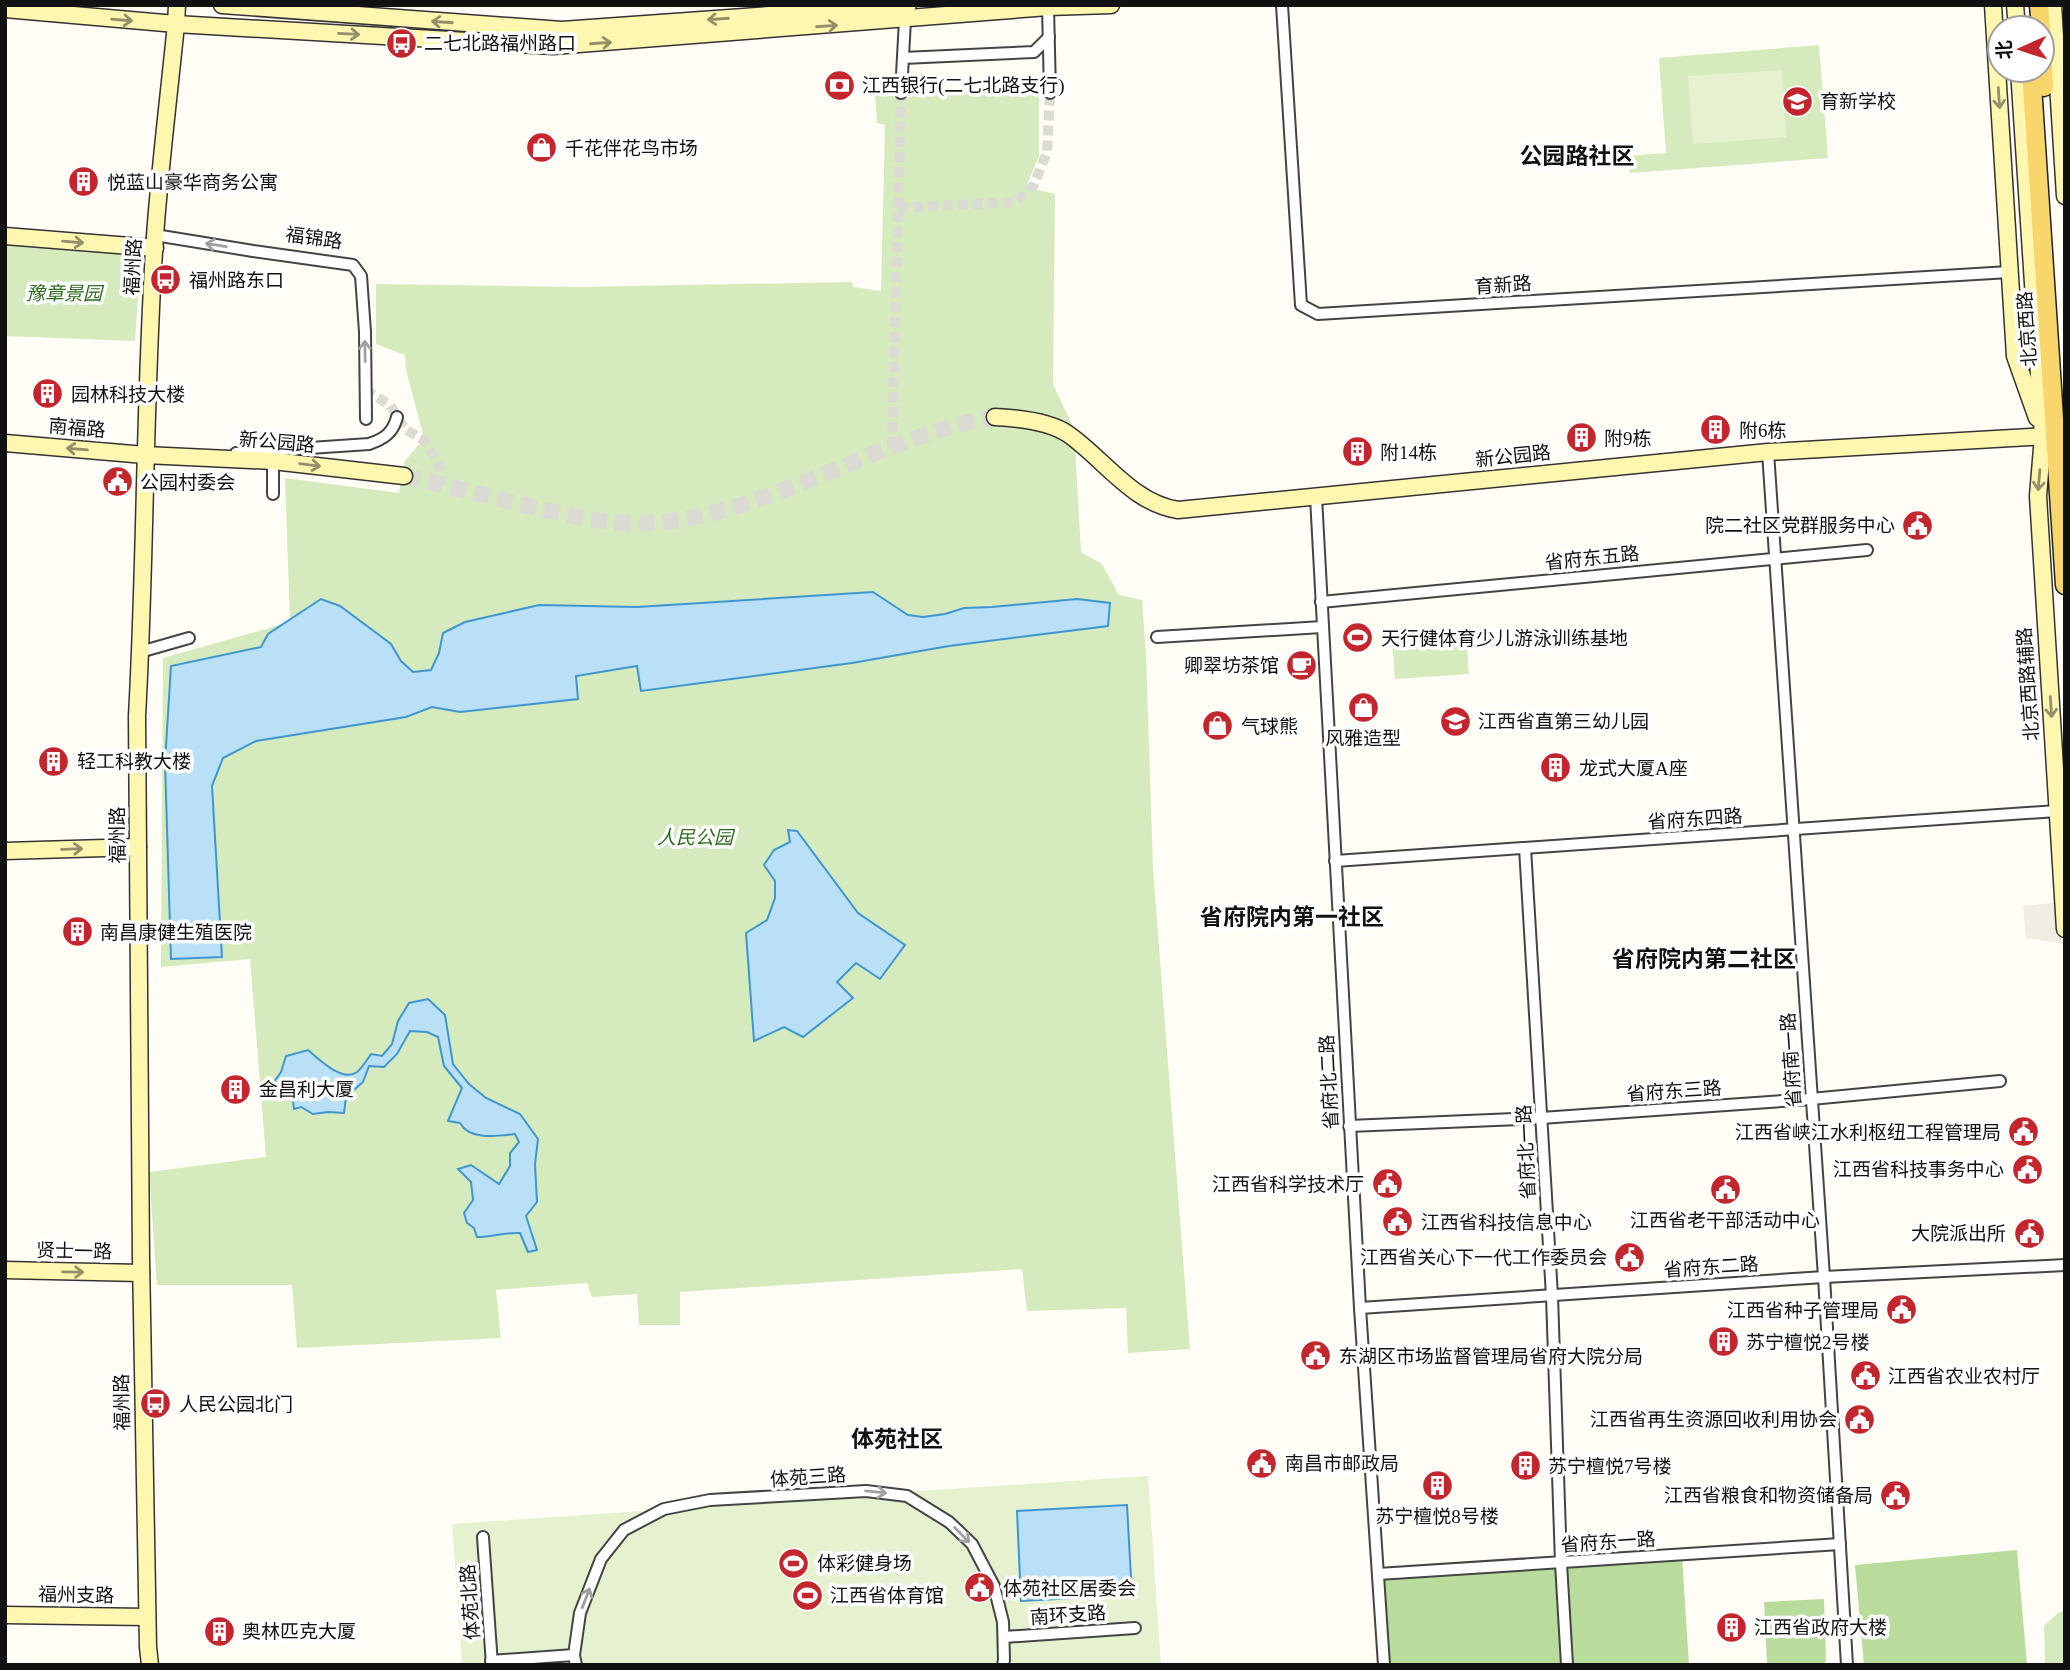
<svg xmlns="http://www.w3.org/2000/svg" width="2070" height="1670" font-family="'Times New Roman','Noto Sans SC',serif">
  <rect width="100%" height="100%" fill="#fffdf5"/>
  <g fill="#d5ebbd">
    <path d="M1819,45l9,113 -198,15 -2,-17 38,-3 -7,-95z"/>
    <path d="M1039,84v72l-13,31 29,7 -2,190 21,45 7,123 21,12 17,31 23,5 4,54 7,214 37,481 -62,4 -2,-45 -99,3 -5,-42 -342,23v33h-41l-2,-31 -45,3 -5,-14 -91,7 5,48 -204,10 -5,-63h-135l-8,-113 117,-15 -16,-198 -89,8 2,-309 127,-36 -5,-144 114,15 6,-32 19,-23 -18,-68 -1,-15 -29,-11v-60l202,3 274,-5 1,5 28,4 4,-166 -8,-2 -2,-29z"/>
    <path d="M5,244l136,11 -6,86 -130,-5z"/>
    <path d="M1466,634l3,40 -74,5 -3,-39z"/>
    <path d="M2065,1611v48l-6,6h-14l-1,-39 15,-14z"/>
  </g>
  <g fill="#b9dc9c">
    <path d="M2017,1550l10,115h-163l-9,-100z"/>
    <path d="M1682,1557l7,108h-300l-6,-87z"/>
    <path d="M1824,1599l2,62 -4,4h-55l-3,-63z"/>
  </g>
  <g fill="#e6f2cf">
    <path d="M1782,70l4,67 -93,7 -5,-68z"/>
    <path d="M1148,1476l13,189h-699l-10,-141 232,-16 5,-2z"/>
  </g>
  <path fill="#f1ede2" d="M2063,902l2,42 -39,-6 -3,-32z"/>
  <g fill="#b9e0f7" stroke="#3f96cf" stroke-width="2">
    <path d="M873,592l35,23 15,2 22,-3 19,-6 28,-1 85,-8 33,4 -2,23 -159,20 -97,17 -211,28 -4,-25 -61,10 2,23 -118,13 -28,-5 -26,10 -150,24 -33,17 -11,28 10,171 -51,2 -6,-197 6,-96 90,-19 7,-13 53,-35 19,7 51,38 10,17 12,11 18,-2 8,-17 4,-20 22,-11 74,-17 98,2z"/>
    <path d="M788,830l9,1 61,82 47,32 -25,34 -24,-16 -19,19 16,16 -50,39 -19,-10 -30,14 -8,-108 21,-13 8,-22v-17l-11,-16 10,-15 16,-8z"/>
    <path d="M428,999l17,16 8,49 16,20 17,14 34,16 18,25 -3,25 2,38 -11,14 11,34 -9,2 -8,-19c-15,-1 -28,4 -43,4l-3,-9 -7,-5 -3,-10 9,-13 -2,-18 -13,-13 13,-4 28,19 11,-18v-13l9,-11 -4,-8c-17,2 -45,7 -55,-11l-12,-2 14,-33 -18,-22 -6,-29 -11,-5 -17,-1 -13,23 -13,13 -15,-1 -6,16 -17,15 -2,16 -16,-1 -15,2 -12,-7 -7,2 -1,-8 -19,-19 7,-10 5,-16 22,-6c11,9 34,33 49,22 5,-4 10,-12 14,-18l11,2 10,-12 6,-23 11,-18z"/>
    <path d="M1127,1505l5,90 -111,6 -4,-90z"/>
  </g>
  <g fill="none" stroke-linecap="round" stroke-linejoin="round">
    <g stroke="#dbdad3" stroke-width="10" stroke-dasharray="10 5" stroke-linecap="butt">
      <path d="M898,208l118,-6 18,-17 13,-33 3,-59"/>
      <path d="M365,390l25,15 15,24 20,12 13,22 5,22"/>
      <path d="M892,447l9,-354"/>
    </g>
    <path stroke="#dbdad3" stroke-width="16" stroke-dasharray="16 8" stroke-linecap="butt" d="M404,476c51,11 100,25 151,36 33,7 66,14 100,11 120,-11 222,-86 340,-106"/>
    <defs>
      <g id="street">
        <path d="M1282,5l19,300 17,9 691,-42"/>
        <path d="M1048,7l2,86"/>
        <path d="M903,58l131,-6 15,-15"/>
        <path d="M901,93l4,-73"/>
        <path d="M155,235l98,16 100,14 8,11 4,56 1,87"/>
        <path d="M1768,452l56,825 23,388"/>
        <path d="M236,453l133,-9c15,-5 24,-11 28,-27"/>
        <path d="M273,494v-33"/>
        <path d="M1316,497l44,811 24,357"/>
        <path d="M1321,602l546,-52"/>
        <path d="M1157,637l165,-10"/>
        <path d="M140,652l49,-14"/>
        <path d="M1525,848l27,448 9,267 6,102"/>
        <path d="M1335,861l722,-50"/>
        <path d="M1349,1126l192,-8 270,-19 189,-18"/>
        <path d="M1360,1308l464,-31 241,-12"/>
        <path d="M483,1537l9,128"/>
        <path d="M1378,1574l462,-30"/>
        <path d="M1004,1637l131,-9"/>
        <path d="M491,1661l83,-6"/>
        <path d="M576,1665l-2,-10 6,-42 21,-54 23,-29 40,-21 46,-9 156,-9 41,5 42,26 23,22 22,42 9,36 1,38 -1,5"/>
      </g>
      <g id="secondary">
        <path d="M222,5l340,25 346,-25"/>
        <path d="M1993,5l22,351 22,62"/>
        <path d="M2015,5l2,23"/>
        <path d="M2053,5l12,191"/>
        <path d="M5,9l171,15 377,22 495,-39 63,-2"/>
        <path d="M2019,70l24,366 -5,60 27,433"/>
        <path d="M5,236l150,12"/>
        <path d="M995,417c22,1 54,4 73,17 36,25 64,69 110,76l590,-58 297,-17"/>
        <path d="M5,443l140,12 128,6 131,15"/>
        <path d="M5,851l133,-4"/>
        <path d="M5,1270l136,3"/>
        <path d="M5,1615l142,2"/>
        <path d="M150,1665l-2,-18 -7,-388 -4,-543c9,-160 7,-320 18,-480 5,-70 14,-141 21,-212l1,-19"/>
      </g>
      <g id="primary">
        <path d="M2039,5l2,23"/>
        <path d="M2042,50l2,37"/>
        <path d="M2031,70l34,515"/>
      </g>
    </defs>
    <use href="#street" stroke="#444" stroke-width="14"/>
    <use href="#secondary" stroke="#333" stroke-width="19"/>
    <use href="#primary" stroke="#222" stroke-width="21"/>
    <use href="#street" stroke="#fff" stroke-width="10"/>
    <use href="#secondary" stroke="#fff6b0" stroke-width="16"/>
    <use href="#primary" stroke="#f9d66b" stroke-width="18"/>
  </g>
  <defs><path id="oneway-shaft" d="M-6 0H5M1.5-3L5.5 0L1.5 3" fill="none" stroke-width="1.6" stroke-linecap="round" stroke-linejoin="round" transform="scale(1.75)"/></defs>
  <g stroke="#948f68">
    <use href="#oneway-shaft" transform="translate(718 19) rotate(176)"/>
    <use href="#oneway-shaft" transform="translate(122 20) rotate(5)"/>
    <use href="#oneway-shaft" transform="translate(442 22) rotate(-176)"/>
    <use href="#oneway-shaft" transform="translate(827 26) rotate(-4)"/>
    <use href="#oneway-shaft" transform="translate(349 34) rotate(3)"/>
    <use href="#oneway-shaft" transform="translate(601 43) rotate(-4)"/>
    <use href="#oneway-shaft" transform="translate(1999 98) rotate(86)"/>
    <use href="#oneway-shaft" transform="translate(73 242) rotate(5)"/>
    <use href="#oneway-shaft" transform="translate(77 449) rotate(-175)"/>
    <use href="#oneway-shaft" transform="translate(310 465) rotate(7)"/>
    <use href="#oneway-shaft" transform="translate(2039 480) rotate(95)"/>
    <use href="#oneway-shaft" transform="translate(2051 707) rotate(86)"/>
    <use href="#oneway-shaft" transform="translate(72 849) rotate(-2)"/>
    <use href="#oneway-shaft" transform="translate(73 1272) rotate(1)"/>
  </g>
  <g stroke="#a0a0a0">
    <use href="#oneway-shaft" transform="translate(216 245) rotate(-171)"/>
    <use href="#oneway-shaft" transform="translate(365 351) rotate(-91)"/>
    <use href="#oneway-shaft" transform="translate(876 1492) rotate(6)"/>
    <use href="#oneway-shaft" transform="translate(962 1535) rotate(45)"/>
    <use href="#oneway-shaft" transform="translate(586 1598) rotate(-69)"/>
  </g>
  <defs>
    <symbol id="bus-disc" viewBox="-11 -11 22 22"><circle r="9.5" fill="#c4262e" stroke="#fff"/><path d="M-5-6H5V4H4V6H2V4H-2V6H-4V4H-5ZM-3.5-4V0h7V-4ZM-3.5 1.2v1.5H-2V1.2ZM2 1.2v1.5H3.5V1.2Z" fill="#fff"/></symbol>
    <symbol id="bank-disc" viewBox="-11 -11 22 22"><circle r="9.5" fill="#c4262e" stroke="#fff"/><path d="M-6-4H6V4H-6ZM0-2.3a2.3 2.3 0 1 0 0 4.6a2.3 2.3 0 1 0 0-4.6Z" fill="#fff"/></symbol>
    <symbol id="school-disc" viewBox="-11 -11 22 22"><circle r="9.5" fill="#c4262e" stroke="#fff"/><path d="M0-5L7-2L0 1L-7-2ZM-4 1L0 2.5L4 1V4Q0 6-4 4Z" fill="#fff"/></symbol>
    <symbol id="shop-disc" viewBox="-11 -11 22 22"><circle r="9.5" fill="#c4262e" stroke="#fff"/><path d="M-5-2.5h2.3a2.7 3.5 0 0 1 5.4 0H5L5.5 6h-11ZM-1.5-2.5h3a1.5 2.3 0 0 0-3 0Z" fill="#fff"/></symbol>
    <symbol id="building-disc" viewBox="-11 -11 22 22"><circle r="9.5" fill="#c4262e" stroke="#fff"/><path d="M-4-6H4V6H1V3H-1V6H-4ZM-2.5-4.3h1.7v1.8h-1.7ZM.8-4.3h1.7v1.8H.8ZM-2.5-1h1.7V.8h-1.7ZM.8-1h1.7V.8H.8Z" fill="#fff"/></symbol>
    <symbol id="civic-disc" viewBox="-11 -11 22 22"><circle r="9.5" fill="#c4262e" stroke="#fff"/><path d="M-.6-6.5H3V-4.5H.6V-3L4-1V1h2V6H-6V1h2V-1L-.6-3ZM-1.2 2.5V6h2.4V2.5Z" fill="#fff"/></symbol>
    <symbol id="stadium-disc" viewBox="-11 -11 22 22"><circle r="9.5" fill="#c4262e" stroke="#fff"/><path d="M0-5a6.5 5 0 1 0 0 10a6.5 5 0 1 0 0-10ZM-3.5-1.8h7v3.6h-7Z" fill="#fff"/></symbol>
    <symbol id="cafe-disc" viewBox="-11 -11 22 22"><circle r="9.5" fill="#c4262e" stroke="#fff"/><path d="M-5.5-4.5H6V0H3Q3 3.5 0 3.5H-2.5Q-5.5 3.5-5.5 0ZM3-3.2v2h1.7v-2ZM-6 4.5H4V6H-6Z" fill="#fff"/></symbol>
  </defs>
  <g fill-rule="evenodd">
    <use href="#bus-disc" x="384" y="26" width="35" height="35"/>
    <use href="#bank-disc" x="822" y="68" width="35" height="35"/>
    <use href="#school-disc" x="1780" y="84" width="35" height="35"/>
    <use href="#shop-disc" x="524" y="130" width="35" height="35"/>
    <use href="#building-disc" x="66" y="164" width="35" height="35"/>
    <use href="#bus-disc" x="148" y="262" width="35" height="35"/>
    <use href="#building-disc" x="30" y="376" width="35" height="35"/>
    <use href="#building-disc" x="1698" y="412" width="35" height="35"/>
    <use href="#building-disc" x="1564" y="420" width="35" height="35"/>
    <use href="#building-disc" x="1340" y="434" width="35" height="35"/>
    <use href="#civic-disc" x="100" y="464" width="35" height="35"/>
    <use href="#civic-disc" x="1900" y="508" width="35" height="35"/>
    <use href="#stadium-disc" x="1340" y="620" width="35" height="35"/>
    <use href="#cafe-disc" x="1284" y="648" width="35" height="35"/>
    <use href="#shop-disc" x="1346" y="690" width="35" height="35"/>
    <use href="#school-disc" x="1438" y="704" width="35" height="35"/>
    <use href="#shop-disc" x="1200" y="708" width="35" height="35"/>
    <use href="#building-disc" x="36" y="744" width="35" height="35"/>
    <use href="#building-disc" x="1538" y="750" width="35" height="35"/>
    <use href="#building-disc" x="60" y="914" width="35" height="35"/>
    <use href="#building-disc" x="218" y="1072" width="35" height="35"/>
    <use href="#civic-disc" x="2006" y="1114" width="35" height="35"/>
    <use href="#civic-disc" x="2010" y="1152" width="35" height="35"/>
    <use href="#civic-disc" x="1370" y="1166" width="35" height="35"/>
    <use href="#civic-disc" x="1708" y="1172" width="35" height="35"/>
    <use href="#civic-disc" x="1380" y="1204" width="35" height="35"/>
    <use href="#civic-disc" x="2012" y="1216" width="35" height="35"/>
    <use href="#civic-disc" x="1612" y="1240" width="35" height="35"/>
    <use href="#civic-disc" x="1884" y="1292" width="35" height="35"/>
    <use href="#building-disc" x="1706" y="1324" width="35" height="35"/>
    <use href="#civic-disc" x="1298" y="1338" width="35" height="35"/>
    <use href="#civic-disc" x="1848" y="1358" width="35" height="35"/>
    <use href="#bus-disc" x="138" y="1386" width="35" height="35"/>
    <use href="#civic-disc" x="1842" y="1402" width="35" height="35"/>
    <use href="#civic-disc" x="1244" y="1446" width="35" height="35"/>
    <use href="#building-disc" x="1508" y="1448" width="35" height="35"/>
    <use href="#building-disc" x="1420" y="1468" width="35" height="35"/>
    <use href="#civic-disc" x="1878" y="1478" width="35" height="35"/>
    <use href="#stadium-disc" x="776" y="1546" width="35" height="35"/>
    <use href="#civic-disc" x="962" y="1570" width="35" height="35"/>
    <use href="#stadium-disc" x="790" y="1578" width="35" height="35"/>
    <use href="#building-disc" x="1714" y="1610" width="35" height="35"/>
    <use href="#building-disc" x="202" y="1614" width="35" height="35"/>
  </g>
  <g text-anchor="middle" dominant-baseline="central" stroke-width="7" stroke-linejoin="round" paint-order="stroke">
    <g font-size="19" fill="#111" stroke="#fff" text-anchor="start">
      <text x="424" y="43">二七北路福州路口</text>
      <text x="862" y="85">江西银行(二七北路支行)</text>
      <text x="1820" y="101">育新学校</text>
      <text x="565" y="148">千花伴花鸟市场</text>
      <text x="107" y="182">悦蓝山豪华商务公寓</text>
      <text x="189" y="280">福州路东口</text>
      <text x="71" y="394">园林科技大楼</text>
      <text x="1739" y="430">附6栋</text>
      <text x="1604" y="438">附9栋</text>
      <text x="1380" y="452">附14栋</text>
      <text x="140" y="482">公园村委会</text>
      <text x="1895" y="525" text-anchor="end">院二社区党群服务中心</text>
      <text x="1381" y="638">天行健体育少儿游泳训练基地</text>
      <text x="1279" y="665" text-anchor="end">卿翠坊茶馆</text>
      <text x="1478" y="721">江西省直第三幼儿园</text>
      <text x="1241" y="726">气球熊</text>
      <text x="1363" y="738" text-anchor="middle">风雅造型</text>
      <text x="77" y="761">轻工科教大楼</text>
      <text x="1579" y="768">龙式大厦A座</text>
      <text x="100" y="932">南昌康健生殖医院</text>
      <text x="259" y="1089">金昌利大厦</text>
      <text x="2001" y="1132" text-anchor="end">江西省峡江水利枢纽工程管理局</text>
      <text x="2004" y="1169" text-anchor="end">江西省科技事务中心</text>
      <text x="1364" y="1184" text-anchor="end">江西省科学技术厅</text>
      <text x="1725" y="1220" text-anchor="middle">江西省老干部活动中心</text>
      <text x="1421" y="1222">江西省科技信息中心</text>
      <text x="2006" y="1233" text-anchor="end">大院派出所</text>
      <text x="1607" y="1257" text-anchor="end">江西省关心下一代工作委员会</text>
      <text x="1879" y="1310" text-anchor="end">江西省种子管理局</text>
      <text x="1746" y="1342">苏宁檀悦2号楼</text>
      <text x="1339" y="1356">东湖区市场监督管理局省府大院分局</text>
      <text x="1888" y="1376">江西省农业农村厅</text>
      <text x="179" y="1404">人民公园北门</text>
      <text x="1837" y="1419" text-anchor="end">江西省再生资源回收利用协会</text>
      <text x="1285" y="1463">南昌市邮政局</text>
      <text x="1548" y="1466">苏宁檀悦7号楼</text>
      <text x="1873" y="1495" text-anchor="end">江西省粮食和物资储备局</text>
      <text x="1437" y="1516" text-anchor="middle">苏宁檀悦8号楼</text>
      <text x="817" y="1563">体彩健身场</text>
      <text x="1003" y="1588">体苑社区居委会</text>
      <text x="830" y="1595">江西省体育馆</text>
      <text x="1754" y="1627">江西省政府大楼</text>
      <text x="242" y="1631">奥林匹克大厦</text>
    </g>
    <g font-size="19" fill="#111" stroke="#fff">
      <text transform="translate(314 238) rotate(8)">福锦路</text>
      <text transform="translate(133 267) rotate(-87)">福州路</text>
      <text transform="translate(1503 285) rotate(-4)">育新路</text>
      <text transform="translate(2027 329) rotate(-94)">北京西路</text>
      <text transform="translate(77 428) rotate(5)">南福路</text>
      <text transform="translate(277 442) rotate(5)">新公园路</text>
      <text transform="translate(1513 456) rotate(-6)">新公园路</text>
      <text transform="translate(1592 558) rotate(-6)">省府东五路</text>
      <text transform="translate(2028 684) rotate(-94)">北京西路辅路</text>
      <text transform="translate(1695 819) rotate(-4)">省府东四路</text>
      <text transform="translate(117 835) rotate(-90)">福州路</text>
      <text transform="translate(1791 1060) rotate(-94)">省府南一路</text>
      <text transform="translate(1329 1082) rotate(-93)">省府北二路</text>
      <text transform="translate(1674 1091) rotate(-4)">省府东三路</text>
      <text transform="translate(1526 1152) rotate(-93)">省府北一路</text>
      <text transform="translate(74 1251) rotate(1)">贤士一路</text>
      <text transform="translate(1711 1267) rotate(-4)">省府东二路</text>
      <text transform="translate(122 1402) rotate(-91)">福州路</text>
      <text transform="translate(808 1477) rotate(-4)">体苑三路</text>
      <text transform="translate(1608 1542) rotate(-4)">省府东一路</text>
      <text transform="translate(76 1595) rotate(1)">福州支路</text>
      <text transform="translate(470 1602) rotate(-94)">体苑北路</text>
      <text transform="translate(1068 1615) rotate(-4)">南环支路</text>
    </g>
    <g font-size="19" font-style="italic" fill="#2f6b1f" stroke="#fff">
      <text x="64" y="293">豫章景园</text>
      <text x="695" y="837">人民公园</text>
    </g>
    <g font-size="23" font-weight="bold" fill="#111" stroke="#fff">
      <text x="1577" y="156">公园路社区</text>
      <text x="1292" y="917">省府院内第一社区</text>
      <text x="1704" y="959">省府院内第二社区</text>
      <text x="897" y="1439">体苑社区</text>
    </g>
  </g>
  <rect width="2070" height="1670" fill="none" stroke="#111111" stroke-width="14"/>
  <g transform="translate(2021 49) rotate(267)"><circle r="33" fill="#ffffff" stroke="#a0a0a0" stroke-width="2"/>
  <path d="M0-5L12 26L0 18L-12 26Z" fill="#c4262e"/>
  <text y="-10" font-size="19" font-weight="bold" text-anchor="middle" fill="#111111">北</text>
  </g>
</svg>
